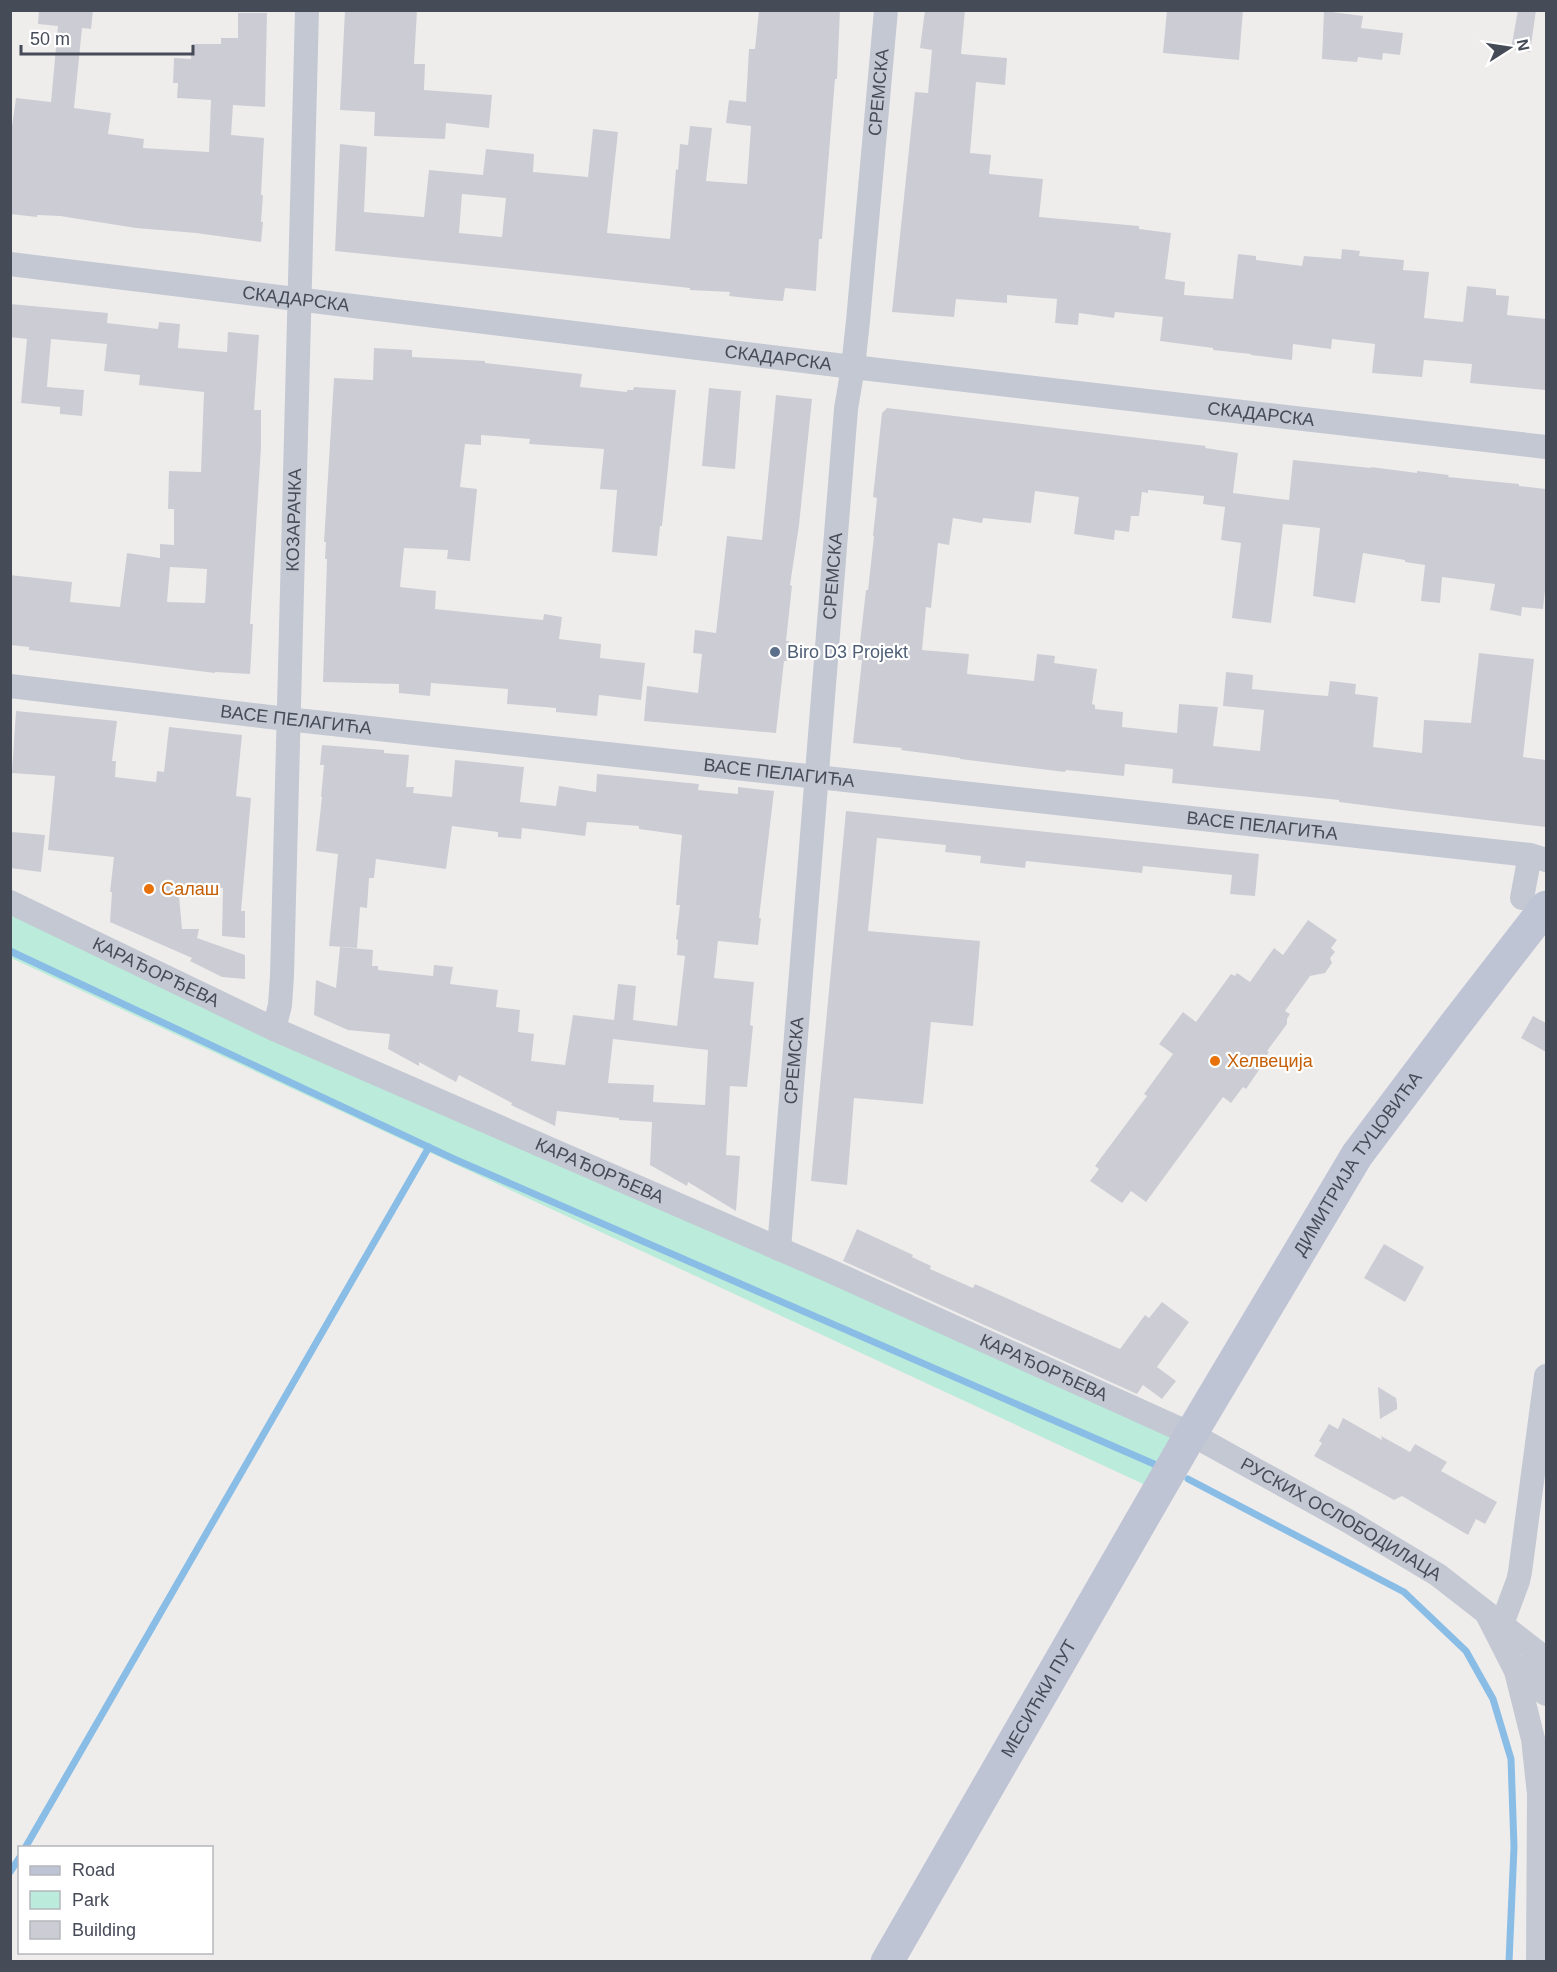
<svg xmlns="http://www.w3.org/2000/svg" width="1557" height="1972" font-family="Helvetica,sans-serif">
  <rect width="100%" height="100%" fill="#efedec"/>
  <path fill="#bbebda" d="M10,907l1173,529 -29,53 -1143,-531z"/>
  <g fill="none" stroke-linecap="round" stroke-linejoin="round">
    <g stroke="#8abde6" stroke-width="7">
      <path d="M10,951l444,208 700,305"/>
      <path d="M1188,1479l216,113 62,59 27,48 18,60 3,88 -5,115"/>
      <path d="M25,1848l404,-701"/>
      <path d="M10,1872l10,-15"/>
    </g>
  </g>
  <g fill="#cccdd4" fill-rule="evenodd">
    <path d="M39,10h54l-2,19 -9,-1 -8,80 37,5 -3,21 36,5 -1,9 66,4 2,-52 -34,-2 1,-15h-5l1,-25 17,1 1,-15h29v-6h17v-25h29l-2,94 -32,-2 -2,30 33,3 -3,57h2l-2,27h2l-2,20 -65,-9 -60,-5 -76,-12 -23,-1v2l-27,-3v-73l6,-43 35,4 7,-76 -20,-2z"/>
    <path d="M345,10h72l-3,54h11l-1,26 68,5 -3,33 -43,-5 -1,16 -71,-3 1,-24 -35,-2z"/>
    <path d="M759,10h81l-3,69h-2l-13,160h-3l-3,52 -31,-3 -2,13 -26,-2 -28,-3 1,-4 -40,-2v-2l-168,-18 -187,-19 5,-107 27,3 -3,65 60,5 5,-47 54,5 3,-26 48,5 -1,18 55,5 5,-48 25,3 -11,101 63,6 6,-70 2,1 2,-26 8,1 2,-19 22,2 -6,53 41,3 4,-58 -25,-3 3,-23 17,2 3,-53h6zM462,194l44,4 -4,39 -43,-4z"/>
    <path d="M925,10h40l-4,44 46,4 -2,27 -29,-3 -6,71 21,2 -2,19 54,5 -4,38 100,9v3l32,4 -6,46 20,3 -1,13 49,4 5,-45 18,2v4l46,6 2,-10 37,3 1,-10 18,2 -1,5 45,4 -1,10 26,2 -5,46 39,4 4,-36 29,3v6l13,1 -2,19 39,4 -1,71 -75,-7 2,-19 -48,-4 -2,17 -50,-4 3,-29 -43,-5 -1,10 -38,-5 -1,16 -41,-5v-1l-38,-4v-2l-53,-7 3,-24 -48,-5 -1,6 -35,-5 -1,12 -23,-2 2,-24 -50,-4v8l-51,-4 -2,18 -62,-5 23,-220 13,1 4,-43 -12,-2z"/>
    <path d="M1167,10h76l-4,50 -76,-7z"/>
    <path d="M1518,10h18l-6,42 -19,-3z"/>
    <path d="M1324,11l39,5 -2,12 42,5 -3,22 -17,-2 -1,7 -24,-3 -1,5 -35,-3z"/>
    <path d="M10,304l98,9 -1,10 51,6 1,-7 21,2 -2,24 49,4 1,-20 31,3 -5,75h7v37l-11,177h3l-3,50 -35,-2v1l-186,-23v-3l-19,-2v-70l62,7 -2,20 50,5 7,-54 33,5v-14l14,1v-36h-6l1,-38 32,1 3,-80 -65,-7 1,-10 -36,-4 3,-27 -56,-5 -4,48 37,3 -2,26 -22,-2v-7l-39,-4 6,-64 -17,-2zM170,567l37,2 -2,34 -38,-1z"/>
    <path d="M374,348l38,2v7l73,4v2l97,11 -2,13 47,5v-2h6l1,-3 42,3 -14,136h-2l-3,30 -45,-4 5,-62 -17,-1 4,-40 -75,-5 1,-5 -49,-4v10l-16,-1 -5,43 17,2 -7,72 -23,-2 1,-9 -44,-2 -4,39 36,4 -1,18 108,11 1,-6 18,3 -3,22 42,5 -1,14 45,5 -4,37 -42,-5 -2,21 -41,-4v-4l-49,-4 1,-15 -77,-6 -1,13 -31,-3v-9l-76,-2 4,-123h-2l1,-17h-2l10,-164 39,2z"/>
    <path d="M709,388l32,3 -6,78 -33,-3z"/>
    <path d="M776,395l36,4 -13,126 -9,60 2,1 -6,55h3l-2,20h-3l-8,72 -132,-12 3,-35 51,7 4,-39 -9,-1 2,-23 21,3 11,-97 35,4z"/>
    <path d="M887,408l319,38 -1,2 33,5 -5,40 56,7 4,-40 78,8v-1l46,6v-2l32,4 -1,2 71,7v2l27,3v92l-3,28 -21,-2 -1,9 -31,-6 5,-26 -53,-7 -2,26 -19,-2 4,-36 -20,-3v-2l-42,-7 -8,50 -42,-7 7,-68 -37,-4 -12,99 -39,-5 9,-75 -20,-3 4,-33 -22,-3 1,-8 -56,-6v3l-6,-1 -3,24h-8l-2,16 -14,-2 -1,10 -40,-6 5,-37 -44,-6 -4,32 -48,-5 -1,5 -29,-5 -4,27 -11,-2 -7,65 -5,-1 -4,43 47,4 -2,20 67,7 3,-27 18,2 -1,7 43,6 -5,35 3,1v4l28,3 -1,15 55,6 2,-29 39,3 -5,39 47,5 4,-41 -41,-4 3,-34 27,3 -1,14 51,5 25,2 2,-15 26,3 -1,10 23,3 -5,50 49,6 2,-33 47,3 8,-70 55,6 -11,98 23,3v67l-136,-16 -71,-9v-2l-167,-17 1,-14 -48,-5 -1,12 -58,-6 -1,2 -105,-13v-1l-59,-8 1,-2 -49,-5 9,-83h-4l8,-70h2l6,-54h-1l4,-38 -4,-1 9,-84z"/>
    <path d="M16,711l101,10 -5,40h4l-1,16 41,5 1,-11 7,1 5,-45 73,8 -6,61 15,2 -10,113h4v27l-23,-2 1,-48 -45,-4 4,45h17l-2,9 48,17v24l-23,-2 -32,-16 2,-3 -82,-36 2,-30h-2l4,-35 -66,-7 7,-74 -43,-3z"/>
    <path d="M322,745l62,5v3l25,2 -3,32h8l-1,6 39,4 3,-37 69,7 -4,35 36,4 3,-20 37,6 1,-18 102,10 -1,6 40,4v-7l36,4 -15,127h2l-3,27 -40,-4 -4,37 40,4 -4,43 3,1 -6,61 -17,-1 -4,69 14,1 -4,55 -48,-29 -1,4 -37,-21 2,-43 -33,-2v-2l-62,-7 -2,15 -44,-21 1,-2 -53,-28 -3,7 -37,-20v4l-31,-17 2,-15 -42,-4 -34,-15 2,-35 20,8 4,-41 33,3 -1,16h6v4l55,6 1,-11 19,2 -3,17 48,6 -2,17 24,3 -2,22 16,2 -3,27 34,4 8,-50 41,5 4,-36 18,2 -3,34 44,6 8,-70 -8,-1 1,-15 -2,-1 4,-34h-4l6,-70 -43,-6v-3l-52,-4 -2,14 -63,-8 -1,11 -23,-2v-5l-46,-6 -6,43 -70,-10 -2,19h-5l-2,30 -7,-1 -3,41 -28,-2 9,-92 -22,-3 6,-54h-1l3,-32h-4zM613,1039l95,11 -3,55 -52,-3 1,-17 -46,-2z"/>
    <path d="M846,811l413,43 -4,42 -25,-2 2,-19 -89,-9 -1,7 -116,-12 -1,7 -45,-5 1,-7 -36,-4 1,-7 -69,-7 -9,93 112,10 -7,85 -42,-4 -8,82 -69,-6 -7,87 -36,-4z"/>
    <path d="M12,832l33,3 -4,37 -31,-4z"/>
    <path d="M1308,920l29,20 -6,8 4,4 -5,6 2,5 -7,10 -15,3 -25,35 5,3 -3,5v5l-20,27 2,1 -12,16 2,2 -13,19 -3,-2 -12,16 -8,-6 -77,105 -15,-11 -9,12 -32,-22 9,-12 -4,-3 52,-70 -3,-2 29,-40 -14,-10 24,-32 13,10 35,-48 4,2 2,-3 13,9 24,-34 9,7z"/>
    <path d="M1533,1016l13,7v29l-25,-14z"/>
    <path d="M857,1229l56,26 -1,2 19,9 -1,3 43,19 2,-4 145,65 25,-34 4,3 13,-16 27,20 -32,45 19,14 -14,18 -19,-14 -6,9 -294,-133z"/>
    <path d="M1384,1244l40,23 -19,35 -41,-24z"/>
    <path d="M1378,1387l18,11 1,6v5l-17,10z"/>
    <path d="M1343,1418l39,22 -1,-4 29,16 5,-8 32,18 -6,9 56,31 -12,22 -9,-5 -8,16 -66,-39 -8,4 -80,-44 8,-13 -3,-2 10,-17 9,5z"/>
  </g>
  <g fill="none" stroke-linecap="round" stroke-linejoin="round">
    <g stroke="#c3c8d3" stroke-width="24">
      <path id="s1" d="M10,264l843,103 693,80"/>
      <path id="s2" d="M10,686l277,33 1243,136 16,5"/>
      <path d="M1522,898l8,-43"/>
      <path id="s3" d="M10,902l264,127 554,241 363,164 157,87 90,54 108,84"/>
      <path id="s4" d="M274,1029l6,-24 2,-29 25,-966"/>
      <path id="s5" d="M779,1249l67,-840 7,-42 5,-46 28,-311"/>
      <path d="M1488,1616l28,55 30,23"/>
      <path d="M1502,1624l16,-43 2,-9 26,-196"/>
      <path d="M1538,1962l1,-168 -6,-55 -17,-68c10,-5 19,-6 30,-5"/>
    </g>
    <path stroke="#bfc4d5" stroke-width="33" id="s6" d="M887,1962l304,-528 166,-279 97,-129 92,-119"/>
  </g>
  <circle fill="#5c6f8a" stroke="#fff" stroke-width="2" cx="775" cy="652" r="6"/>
  <g fill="#e8710a" stroke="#fff" stroke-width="2">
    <circle cx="149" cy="889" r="6"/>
    <circle cx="1215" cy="1061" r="6"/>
  </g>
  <g text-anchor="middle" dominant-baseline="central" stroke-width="4.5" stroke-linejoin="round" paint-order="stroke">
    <g font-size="18" fill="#464b58" stroke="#fff">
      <text stroke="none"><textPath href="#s5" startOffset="1161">СРЕМСКА</textPath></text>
      <text stroke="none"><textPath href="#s1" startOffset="288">СКАДАРСКА</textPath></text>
      <text stroke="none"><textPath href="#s1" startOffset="774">СКАДАРСКА</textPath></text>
      <text stroke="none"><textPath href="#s1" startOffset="1260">СКАДАРСКА</textPath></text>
      <text stroke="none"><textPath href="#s4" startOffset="510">КОЗАРАЧКА</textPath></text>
      <text stroke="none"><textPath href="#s5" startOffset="675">СРЕМСКА</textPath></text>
      <text stroke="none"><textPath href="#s2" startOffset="288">ВАСЕ ПЕЛАГИЋА</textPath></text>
      <text stroke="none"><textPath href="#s2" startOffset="774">ВАСЕ ПЕЛАГИЋА</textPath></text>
      <text stroke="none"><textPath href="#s2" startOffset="1260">ВАСЕ ПЕЛАГИЋА</textPath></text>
      <text stroke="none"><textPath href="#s3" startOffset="162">КАРАЂОРЂЕВА</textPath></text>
      <text stroke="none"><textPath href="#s5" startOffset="189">СРЕМСКА</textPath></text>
      <text stroke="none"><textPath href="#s6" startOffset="927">ДИМИТРИЈА ТУЦОВИЋА</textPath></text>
      <text stroke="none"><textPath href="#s3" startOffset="648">КАРАЂОРЂЕВА</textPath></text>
      <text stroke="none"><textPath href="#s3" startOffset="1134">КАРАЂОРЂЕВА</textPath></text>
      <text stroke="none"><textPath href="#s3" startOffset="1468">РУСКИХ ОСЛОБОДИЛАЦА</textPath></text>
      <text stroke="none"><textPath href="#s6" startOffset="304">МЕСИЋКИ ПУТ</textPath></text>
    </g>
    <g font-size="18" fill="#4e5e75" stroke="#fff" text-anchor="start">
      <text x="787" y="652">Biro D3 Projekt</text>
    </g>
    <g font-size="18" fill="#c56008" stroke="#fff" text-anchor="start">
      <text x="161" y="889">Салаш</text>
      <text x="1227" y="1061">Хелвеција</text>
    </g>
  </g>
  <rect width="1557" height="1972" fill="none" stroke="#464b58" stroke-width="24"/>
  <rect x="18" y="1846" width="195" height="108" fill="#ffffff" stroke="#b5b7bc" stroke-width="1.5"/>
  <rect x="30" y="1866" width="30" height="9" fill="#bfc4d5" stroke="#b5b7bc" stroke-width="1.5"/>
  <text x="72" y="1876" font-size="18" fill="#464b58">Road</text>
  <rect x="30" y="1891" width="30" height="18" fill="#bbebda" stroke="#b5b7bc" stroke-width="1.5"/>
  <text x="72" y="1906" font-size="18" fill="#464b58">Park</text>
  <rect x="30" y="1921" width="30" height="18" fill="#cccdd4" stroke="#b5b7bc" stroke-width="1.5"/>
  <text x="72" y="1936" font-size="18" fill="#464b58">Building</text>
  <g transform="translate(1509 48) rotate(78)" stroke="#ffffff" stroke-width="4.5" paint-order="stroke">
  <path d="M0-4.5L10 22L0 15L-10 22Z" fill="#464b58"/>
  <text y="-9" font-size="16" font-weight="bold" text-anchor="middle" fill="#464b58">N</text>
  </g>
  <path d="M21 45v9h172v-9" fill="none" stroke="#464b58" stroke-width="3"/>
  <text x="30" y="45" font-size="18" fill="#464b58" stroke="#ffffff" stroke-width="4.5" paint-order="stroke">50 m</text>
</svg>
